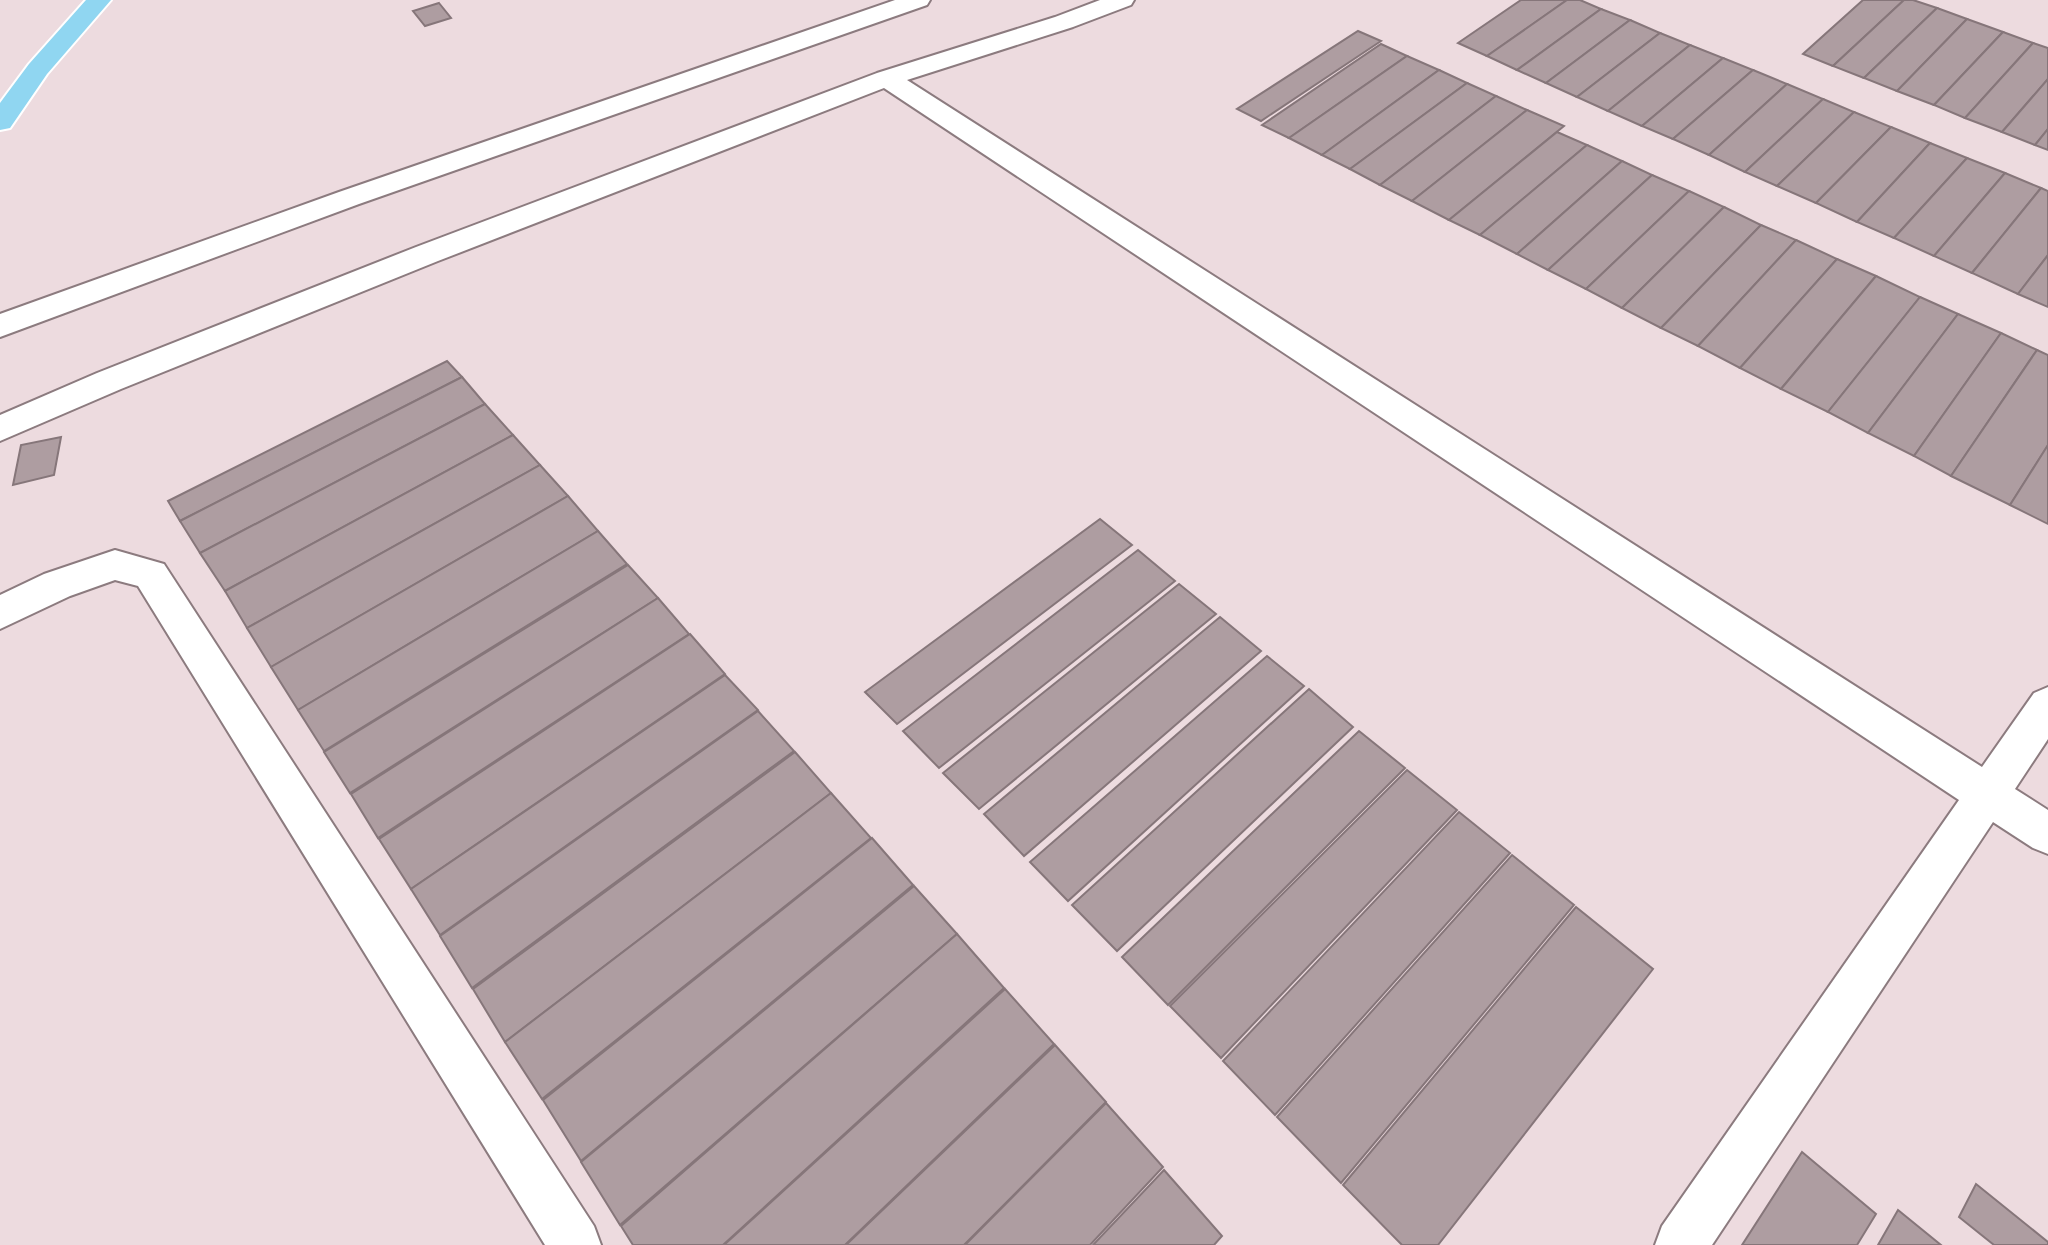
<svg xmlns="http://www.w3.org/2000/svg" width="2048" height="1245" font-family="'Fira Sans',sans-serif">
  <rect width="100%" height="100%" fill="#eddbdf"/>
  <g fill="#ae9da1" stroke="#86767a" stroke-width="2">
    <path d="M1521,0h46l-80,56 -29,-13z"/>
    <path d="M1567,0h13l21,9 -84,61 -30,-14z"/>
    <path d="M1863,0h41l-71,66 -30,-12z"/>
    <path d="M1904,0h9l24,8 -73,70 -31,-12z"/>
    <path d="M439,3l12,15 -26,8 -12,-15z"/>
    <path d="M1937,8l30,11 -70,72 -33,-13z"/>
    <path d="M1601,9l29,11 -84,63 -29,-13z"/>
    <path d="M1967,19l36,13 -69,73 -37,-14z"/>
    <path d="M1630,20l30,13 -83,64 -31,-14z"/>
    <path d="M1358,31l23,10 -120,80 -24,-12z"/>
    <path d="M2003,32l30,11 -68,75 -31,-13z"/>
    <path d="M1660,33l30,12 -82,66 -31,-14z"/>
    <path d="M2033,43l15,5v31l-46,53 -37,-14z"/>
    <path d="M1381,44l26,12 -118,82 -27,-13z"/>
    <path d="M1690,45l33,13 -81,68 -34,-15z"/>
    <path d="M1407,56l32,14 -117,85 -33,-17z"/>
    <path d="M1723,58l30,12 -80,69 -31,-13z"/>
    <path d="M1439,70l28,13 -117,86 -28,-14z"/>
    <path d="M1753,70l34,14 -78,71 -36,-16z"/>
    <path d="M2048,79v50l-13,16 -33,-13z"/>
    <path d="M1467,83l29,13 -116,89 -30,-16z"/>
    <path d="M1787,84l36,15 -78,73 -36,-17z"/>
    <path d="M1496,96l31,14 -115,91 -32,-16z"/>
    <path d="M1823,99l31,13 -77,74 -32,-14z"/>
    <path d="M1527,110l37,16 -115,94 -37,-19z"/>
    <path d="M1854,112l37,15 -75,76 -39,-17z"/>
    <path d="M1891,127l39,16 -73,79 -41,-19z"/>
    <path d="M2048,129v21l-13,-5z"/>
    <path d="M1557,132l30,13 -107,90 -31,-15z"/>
    <path d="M1930,143l37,15 -73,80 -37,-16z"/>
    <path d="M1587,145l35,16 -105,93 -37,-19z"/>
    <path d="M1967,158l38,15 -71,83 -40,-18z"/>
    <path d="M1622,161l30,14 -104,95 -31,-16z"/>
    <path d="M2005,173l36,15 -69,85 -38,-17z"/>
    <path d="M1652,175l37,16 -103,98 -38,-19z"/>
    <path d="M2041,188l7,3v64l-30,39 -46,-21z"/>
    <path d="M1689,191l35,16 -102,101 -36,-19z"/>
    <path d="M1724,207l37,18 -100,103 -39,-20z"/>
    <path d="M1761,225l35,15 -98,106 -37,-18z"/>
    <path d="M1796,240l41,19 -97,109 -42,-22z"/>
    <path d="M2048,255v52l-30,-13z"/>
    <path d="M1837,259l39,17 -95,113 -41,-21z"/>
    <path d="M1876,276l44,21 -92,115 -47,-23z"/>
    <path d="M1920,297l38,17 -90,119 -40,-21z"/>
    <path d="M1958,314l43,19 -87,123 -46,-23z"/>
    <path d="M2001,333l36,17 -86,126 -37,-20z"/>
    <path d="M2037,350l11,5v90l-38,60 -59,-29z"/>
    <path d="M447,361l15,16 -282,144 -12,-20z"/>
    <path d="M462,377l23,27 -285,149 -20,-32z"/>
    <path d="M485,404l28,31 -288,156 -25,-38z"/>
    <path d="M513,435l27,30 -293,163 -22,-37z"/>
    <path d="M61,437l-7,38 -41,10 8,-40z"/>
    <path d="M2048,445v79l-38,-19z"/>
    <path d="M540,465l28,31 -297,171 -24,-39z"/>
    <path d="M568,496l30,35 -300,179 -27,-43z"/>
    <path d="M1100,519l32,26 -235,179 -32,-32z"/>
    <path d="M598,531l29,33 -303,187 -26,-41z"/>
    <path d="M1138,550l37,31 -236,187 -36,-37z"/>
    <path d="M628,565l30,33 -308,195 -26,-41z"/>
    <path d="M1179,584l37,30 -237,195 -36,-36z"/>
    <path d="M658,598l31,36 -311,204 -27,-44z"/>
    <path d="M1220,617l41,34 -237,205 -40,-42z"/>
    <path d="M690,634l35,40 -314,215 -32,-50z"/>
    <path d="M1267,656l37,30 -236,215 -38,-39z"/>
    <path d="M725,675l33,35 -318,225 -29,-46z"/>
    <path d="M1309,689l44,38 -236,224 -45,-46z"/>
    <path d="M758,711l36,40 -322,237 -32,-52z"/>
    <path d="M1359,731l46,37 -237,237 -46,-48z"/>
    <path d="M795,752l36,41 -326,249 -32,-53z"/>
    <path d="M1407,770l50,40 -236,248 -51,-52z"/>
    <path d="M831,793l40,45 -329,261 -37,-57z"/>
    <path d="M1459,812l51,41 -235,262 -52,-54z"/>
    <path d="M872,838l41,47 -332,276 -38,-61z"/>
    <path d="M1512,855l62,50 -233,278 -64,-66z"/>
    <path d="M914,886l43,48 -337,291 -39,-63z"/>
    <path d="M1576,907l77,62 -215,276h-36l-59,-60z"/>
    <path d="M957,934l47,54 -281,257h-90l-12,-19z"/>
    <path d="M1005,989l49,55 -209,201h-121z"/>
    <path d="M1055,1045l51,57 -142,143h-118z"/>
    <path d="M1106,1103l57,64 -73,78h-125z"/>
    <path d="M1802,1152l74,62 -19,31h-115z"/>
    <path d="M1164,1170l58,66 -8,9h-121z"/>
    <path d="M1976,1184l72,58v3h-54l-35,-28z"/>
    <path d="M1898,1210l43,35h-63z"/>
  </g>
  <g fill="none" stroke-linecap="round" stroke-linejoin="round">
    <defs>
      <g id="minor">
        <path d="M895,0h35l-3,5 -568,199 -359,133v-23l339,-122z"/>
        <path d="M1100,0h34l-3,5 -58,22 -166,53 1075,687 52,-74 14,-6v52l-33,50 33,21v44l-15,-6 -40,-26 -281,423h-57l7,-19 297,-426 -1075,-712 -446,173 -317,128 -121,52v-26l97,-42 319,-126 461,-174 178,-56z"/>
        <path d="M115,550l49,14 430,662 7,19h-56l-407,-659 -23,-6 -45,16 -70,33v-34l44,-21z"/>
      </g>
      <path id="major" d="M86,0h25l-64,74 -37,54 -10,2v-27l29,-39z"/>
    </defs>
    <use href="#minor" stroke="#8c7b7f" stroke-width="4"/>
    <use href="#major" stroke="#fff" stroke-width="4"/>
    <use href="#minor" fill="#fff" fill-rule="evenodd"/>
    <use href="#major" fill="#90d6f1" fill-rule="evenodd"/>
  </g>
</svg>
